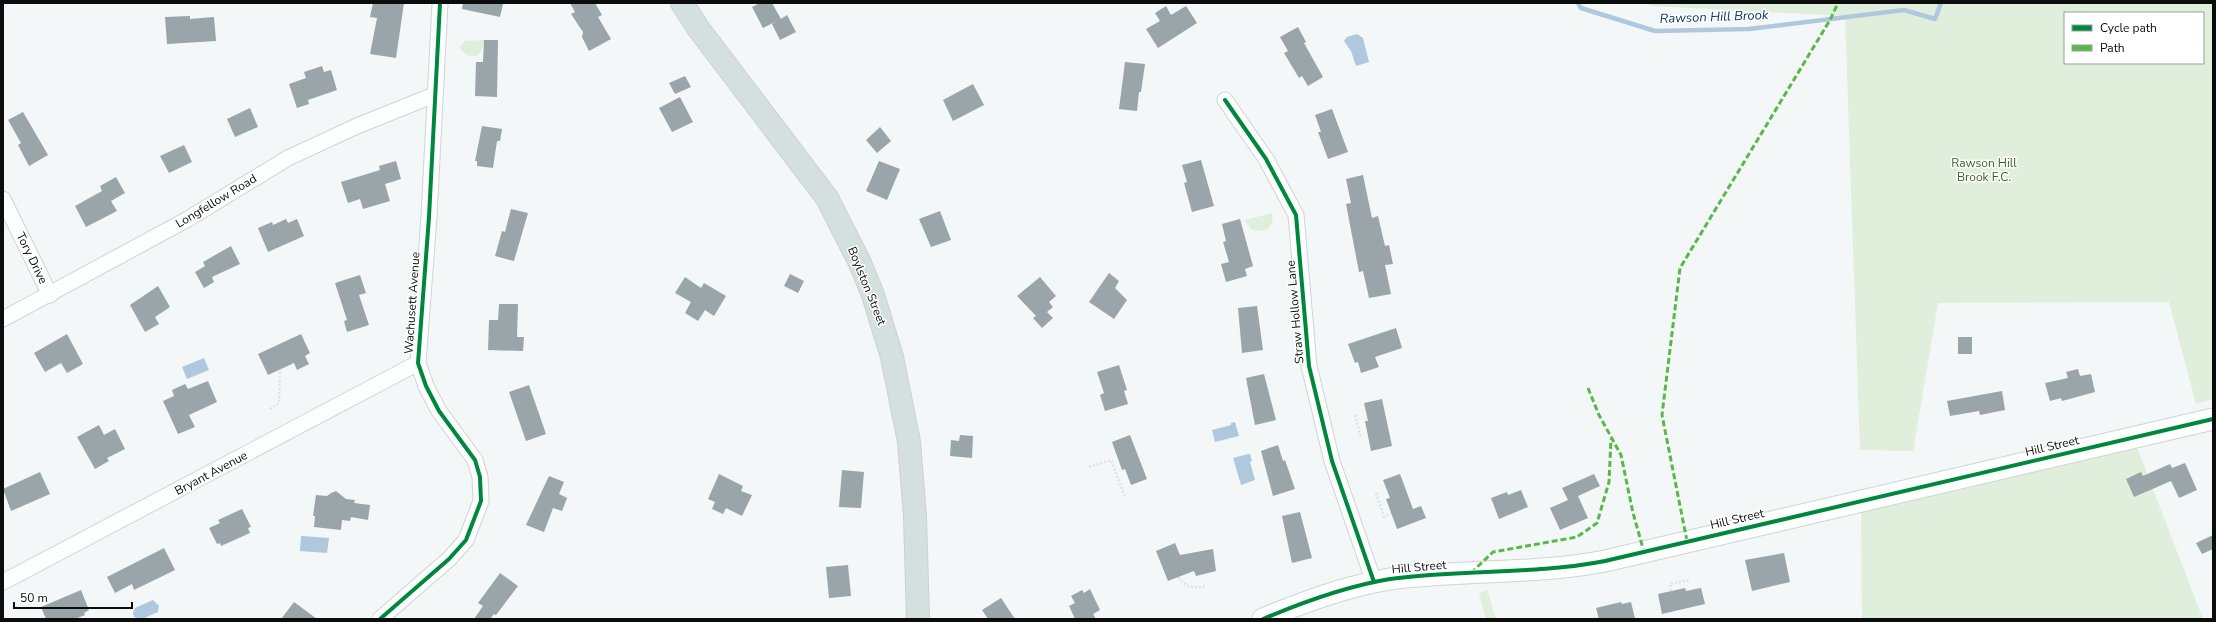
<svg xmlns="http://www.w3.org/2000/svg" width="2216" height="622" font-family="'Nunito Sans',sans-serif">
  <rect width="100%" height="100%" fill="#f3f7f7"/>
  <g fill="#e0efdb" fill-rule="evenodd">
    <path d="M1645,3h568v396l-17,5 -27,-102 -231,1 -25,148 -53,-1 -15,-434 -193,-10zM2065,13h138v50h-138z"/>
    <path d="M484,40c-1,19 -14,22 -25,7l6,-6z"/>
    <path d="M1272,213c2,7 0,12 -6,17 -11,3 -16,0 -21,-10z"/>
    <path d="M2133,437l70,182h-341l-1,-118z"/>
    <path d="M1487,590l9,29h-10l-7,-26z"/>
  </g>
  <g fill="#b0c8de">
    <path d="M1357,34l6,4 6,24 -13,4 -5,-15 -7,-10 3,-4z"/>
    <path d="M204,358l5,12 -22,9 -5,-12z"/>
    <path d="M1235,422l4,14 -24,6 -3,-12 19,-5v-2z"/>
    <path d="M1248,454h2l2,7 -2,1 5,18 -14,5 -8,-27z"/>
    <path d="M301,536l28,2 -2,15 -27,-2z"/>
    <path d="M153,600l6,6 -1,6 -16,7 -8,-2 -1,-4 2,-5z"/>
  </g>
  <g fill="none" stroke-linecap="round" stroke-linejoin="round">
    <path stroke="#b0c8de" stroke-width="4.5" d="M1578,3l3,5 74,23 94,-2 155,-19 31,9 6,-16"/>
  </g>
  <g fill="#99a5a8">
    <path d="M373,3h31l-8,55 -26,-4 7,-36 -7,-1z"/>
    <path d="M463,3l40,1 -3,13 -38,-8z"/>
    <path d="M570,3h25l7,12 -4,2 13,22 -22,12 -7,-14 1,-5 -12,-18 4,-2z"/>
    <path d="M760,3h12l9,16 6,-4 9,17 -16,8 -8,-16 5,-3 -14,7 -11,-21z"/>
    <path d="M1166,6l5,9 15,-9 11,17 -39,25 -12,-19 14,-8 -5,-8z"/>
    <path d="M190,16v3l24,-2 2,24 -49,3 -2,-27z"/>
    <path d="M1298,27l8,15 -2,1 19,34 -15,9 -6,-10 -3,2 -15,-25 4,-2 -8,-14z"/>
    <path d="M484,40h14l-1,57 -22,-1 1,-34h7z"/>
    <path d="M1125,62l20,2 -4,28h-2l-2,19 -18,-2z"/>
    <path d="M322,66l2,6 7,-2 6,20 -29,10 1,4 -12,4 -8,-24 17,-6 -2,-6z"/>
    <path d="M685,76l6,11 -16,7 -6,-11z"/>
    <path d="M973,84l11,21 -31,16 -10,-21z"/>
    <path d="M680,97l13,25 -21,10 -13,-24z"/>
    <path d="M250,108l8,19 -23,10 -8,-18z"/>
    <path d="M1332,109l16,43 -20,7 -10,-27h3l-6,-17z"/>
    <path d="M23,112l25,43 -19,11 -11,-21 3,-2 -13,-23z"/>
    <path d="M482,126l20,3 -2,12h-3l-4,27 -16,-2v-5h-2z"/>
    <path d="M880,127l11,14 -14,12 -11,-13z"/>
    <path d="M184,145l8,17 -23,11 -9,-17z"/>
    <path d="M1201,160l13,46 -22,6 -8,-29 3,-1 -5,-17z"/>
    <path d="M396,161l5,18 -16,5 5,17 -27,8 -3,-10 -12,4 -7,-21 39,-12 -1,-4z"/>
    <path d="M879,161l21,8 -13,31 -21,-9z"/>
    <path d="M1363,175l9,43 6,-2 7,30 4,-1 4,19 -8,1 6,29 -22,4 -6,-27 -4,1 -13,-68 5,-1 -5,-24z"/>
    <path d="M116,177l9,16 -14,8 6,10 -31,16 -11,-21 27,-15 -2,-5z"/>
    <path d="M511,209l17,4 -14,48 -19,-5 7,-25 3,1z"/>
    <path d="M940,211l11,29 -20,7 -12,-28z"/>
    <path d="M286,219l2,4 9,-4 7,17 -36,16 -10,-24 14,-6 1,3z"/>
    <path d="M1240,219l13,47 -8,3 2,7 -21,6 -5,-18 8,-2 -6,-20 3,-1 -4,-17z"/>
    <path d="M231,246l9,18 -28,13 2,5 -10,6 -9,-16 10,-6 -2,-4z"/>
    <path d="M1109,273l10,8 -4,7 12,12 -13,19 -25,-17z"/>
    <path d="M790,274l14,7 -6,12 -14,-7z"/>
    <path d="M360,275l6,18 -7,2 10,30 -22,7 -3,-11 3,-1 -12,-37z"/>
    <path d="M685,277l16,11 3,-5 22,13 -12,20 -9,-6 -7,11 -13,-8 6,-11 -16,-9z"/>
    <path d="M1040,277l16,19 -7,6 4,5 -6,5 6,6 -11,10 -9,-10 3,-2 -19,-20z"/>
    <path d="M158,286l12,21 -15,10 4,7 -14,8 -15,-27z"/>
    <path d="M499,304h19l-1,33h7l-1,14 -35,-1 1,-30h9z"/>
    <path d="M1257,306l6,44 -21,3 -4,-45z"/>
    <path d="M1396,328l6,20 -27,9 4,10 -18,6 -3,-11 -3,1 -7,-19z"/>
    <path d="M67,334l16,30 -16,9 -6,-10 -16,9 -11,-19z"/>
    <path d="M301,334l9,19 -5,3 4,8 -12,6 -3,-7 -26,12 -10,-21z"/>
    <rect x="1958" y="337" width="14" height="17"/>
    <path d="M1119,365l8,25 -3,1 4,13 -23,7 -5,-16 4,-2 -7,-21z"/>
    <path d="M2078,369l2,7 11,-2 4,18 -33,9 -1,-3 -11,3 -5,-18 23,-5 -2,-6z"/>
    <path d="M1264,374l12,46 -21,5 -9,-47z"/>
    <path d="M208,381l9,21 -28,13 6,12 -17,7 -15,-33 11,-5 -2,-6 13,-6 3,5z"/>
    <path d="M529,385l17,49 -20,7 -17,-49z"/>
    <path d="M2002,391l3,19 -25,5 -1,-4 -29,5 -3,-15z"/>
    <path d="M1382,399l10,47 -21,5 -6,-30h3l-4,-18z"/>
    <path d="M99,425l5,10 11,-6 10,20 -18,9 2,3 -14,8 -18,-32z"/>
    <path d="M960,435l13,1 -1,22 -22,-2 1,-16 8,1z"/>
    <path d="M1130,435l17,44 -16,6 -6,-16 -3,1 -10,-28z"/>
    <path d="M1278,445l5,16 2,-1 10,29 -22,7 -12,-45z"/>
    <path d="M2185,463l12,27 -18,8 -8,-17 -37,16 -8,-18 15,-7 2,4 27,-12 2,4z"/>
    <path d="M842,470l22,2 -3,36 -22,-1z"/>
    <path d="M40,472l10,22 -39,17 -8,-22z"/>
    <path d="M719,474l24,12 -2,5 11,4 -10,21 -16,-8 -3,6 -11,-5 3,-7 -7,-3z"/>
    <path d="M1400,474l13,35 8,-3 5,12 -29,11 -11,-30 4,-1 -7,-18z"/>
    <path d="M1594,474l6,12 -22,10 10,22 -28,12 -10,-22 18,-8 -6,-12z"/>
    <path d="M549,476l15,6 -5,12 8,4 -5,13 -9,-3 -9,24 -18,-7z"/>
    <path d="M1521,490l7,17 -29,12 -8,-21 16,-6 1,3z"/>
    <path d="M336,491l10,8 9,1 -1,3 16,2 -2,15 -17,-3 -1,4 -8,-1 -1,10 -27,-3 1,-11h-2l3,-21 11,1 4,-3z"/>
    <path d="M242,509l9,18 -3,1 2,5 -29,13 -1,-3 -3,1 -8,-16 11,-5 -2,-3z"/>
    <path d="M1300,512l12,46 -20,5 -10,-47z"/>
    <path d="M2213,535v14l-11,5 -6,-11z"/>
    <path d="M1175,543l5,12 33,-6 3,22 -20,5 -2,-5 -26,10 -12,-30z"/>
    <path d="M164,548l11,22 -41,20 -2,-6 -17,9 -8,-16z"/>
    <path d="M1784,553l6,29 -38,9 -7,-31z"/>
    <path d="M848,565l3,31 -22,2 -3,-31z"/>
    <path d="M500,573l18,13 -22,29 -2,-1 -4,5h-16l9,-13 -5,-3z"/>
    <path d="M1685,588l1,3 15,-3 4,16 -43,10 -4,-20z"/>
    <path d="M1090,589l10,21 -7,4 3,5h-21l-6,-13 6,-3 -4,-7 11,-6 2,3z"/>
    <path d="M81,590l8,20 -5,3 1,2 -10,4h-29l-5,-12z"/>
    <path d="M1001,598l14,21h-27l-6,-9z"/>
    <path d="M294,602l23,17h-36z"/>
    <path d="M1621,602l1,2 9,-2 4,17h-36l-3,-11z"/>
  </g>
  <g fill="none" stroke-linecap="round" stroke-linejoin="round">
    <defs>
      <g id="street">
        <path d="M1225,100l41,59 30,56 13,151 23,95 42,121"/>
        <path d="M3,199l47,96"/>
        <path d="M3,319l185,-100 100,-61 69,-32 77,-31"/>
        <path d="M3,582l415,-219"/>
        <path d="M380,619l69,-60 17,-19 15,-39 -1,-24 -5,-17 -36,-49 -13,-25 -8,-23 11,-146 11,-214"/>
      </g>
      <path id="secondary" d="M1263,619c40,-17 84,-33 127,-40 72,-10 144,-4 215,-18l608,-142"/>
      <path id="primary" d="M682,3l16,25 129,170 33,65 13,32 19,62 17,85 6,74 3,103"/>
    </defs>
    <use href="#street" stroke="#d1d4d4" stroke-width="17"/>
    <use href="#secondary" stroke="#d1d4d4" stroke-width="23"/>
    <use href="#primary" stroke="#cfd0d0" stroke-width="24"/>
    <g stroke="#e0e1e1" stroke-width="2.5" stroke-dasharray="2 2" stroke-linecap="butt">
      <path d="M270,409l9,-6 1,-33"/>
      <path d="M1355,415l6,23"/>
      <path d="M1089,467l22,-7 14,37"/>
      <path d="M1376,493l8,24 7,-3"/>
      <path d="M1179,577c7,12 16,11 28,9"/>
      <path d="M1671,591l-1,-7 20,-4"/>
    </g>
    <use href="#street" stroke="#fdfefe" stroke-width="15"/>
    <use href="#secondary" stroke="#fdfefe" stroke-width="21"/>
    <use href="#primary" stroke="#d4e0dd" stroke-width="22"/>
    <g stroke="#58b947" stroke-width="3" stroke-dasharray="6 3" stroke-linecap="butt">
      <path d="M1588,388l11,27 22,40 12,58 11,39"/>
      <path d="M1687,541l-25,-126 18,-147 150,-248 8,-17"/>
      <path d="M1471,573l22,-21 84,-15 20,-14 12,-41 2,-43"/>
    </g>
    <defs>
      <g id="cycleway">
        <path d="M1225,100l41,59 30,56 13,151 23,95 42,121"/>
        <path d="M380,619l69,-60 17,-19 15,-39 -1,-24 -5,-17 -36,-49 -13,-25 -8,-23 11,-146 11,-214"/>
        <path d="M1263,619c40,-17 84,-33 127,-40 72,-10 144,-4 215,-18l608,-142"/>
      </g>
    </defs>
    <use href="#cycleway" stroke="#fff" stroke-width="6"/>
    <use href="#cycleway" stroke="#00873e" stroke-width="4"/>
  </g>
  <g text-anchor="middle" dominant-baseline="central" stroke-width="3" stroke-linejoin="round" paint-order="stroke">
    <g font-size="12" fill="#3d5e28" stroke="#fff">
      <text x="1984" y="163">Rawson Hill<tspan x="1984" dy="14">Brook F.C.</tspan></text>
    </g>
    <g font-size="12" fill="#0b0d0d" stroke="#fff">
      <text transform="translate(216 201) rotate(-31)">Longfellow Road</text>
      <text transform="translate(32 258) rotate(64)">Tory Drive</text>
      <text transform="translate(867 286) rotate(68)">Boylston Street</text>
      <text transform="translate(412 303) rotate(-86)">Wachusett Avenue</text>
      <text transform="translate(1295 312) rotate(-95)">Straw Hollow Lane</text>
      <text transform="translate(2052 446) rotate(-13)">Hill Street</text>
      <text transform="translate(211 473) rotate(-28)">Bryant Avenue</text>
      <text transform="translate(1737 519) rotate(-13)">Hill Street</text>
      <text transform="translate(1419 567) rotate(-5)">Hill Street</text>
    </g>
    <g font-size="13" font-style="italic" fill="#0a3d68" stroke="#fff">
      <text transform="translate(1714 17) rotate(-2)">Rawson Hill Brook</text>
    </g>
  </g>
  <rect width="2216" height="622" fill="none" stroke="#0b0d0d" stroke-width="8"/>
  <rect x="2064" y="12" width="140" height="52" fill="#ffffff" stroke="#9d9e9e"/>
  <rect x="2072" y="25" width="20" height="6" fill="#00873e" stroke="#9d9e9e"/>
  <text x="2100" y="32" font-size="12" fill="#0b0d0d">Cycle path</text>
  <rect x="2072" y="45" width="20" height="6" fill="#58b947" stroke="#9d9e9e"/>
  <text x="2100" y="52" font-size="12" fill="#0b0d0d">Path</text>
  <path d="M14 602v6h118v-6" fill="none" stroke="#0b0d0d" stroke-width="2"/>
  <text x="20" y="602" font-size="12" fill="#0b0d0d" stroke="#ffffff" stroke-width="3" paint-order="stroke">50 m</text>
</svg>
